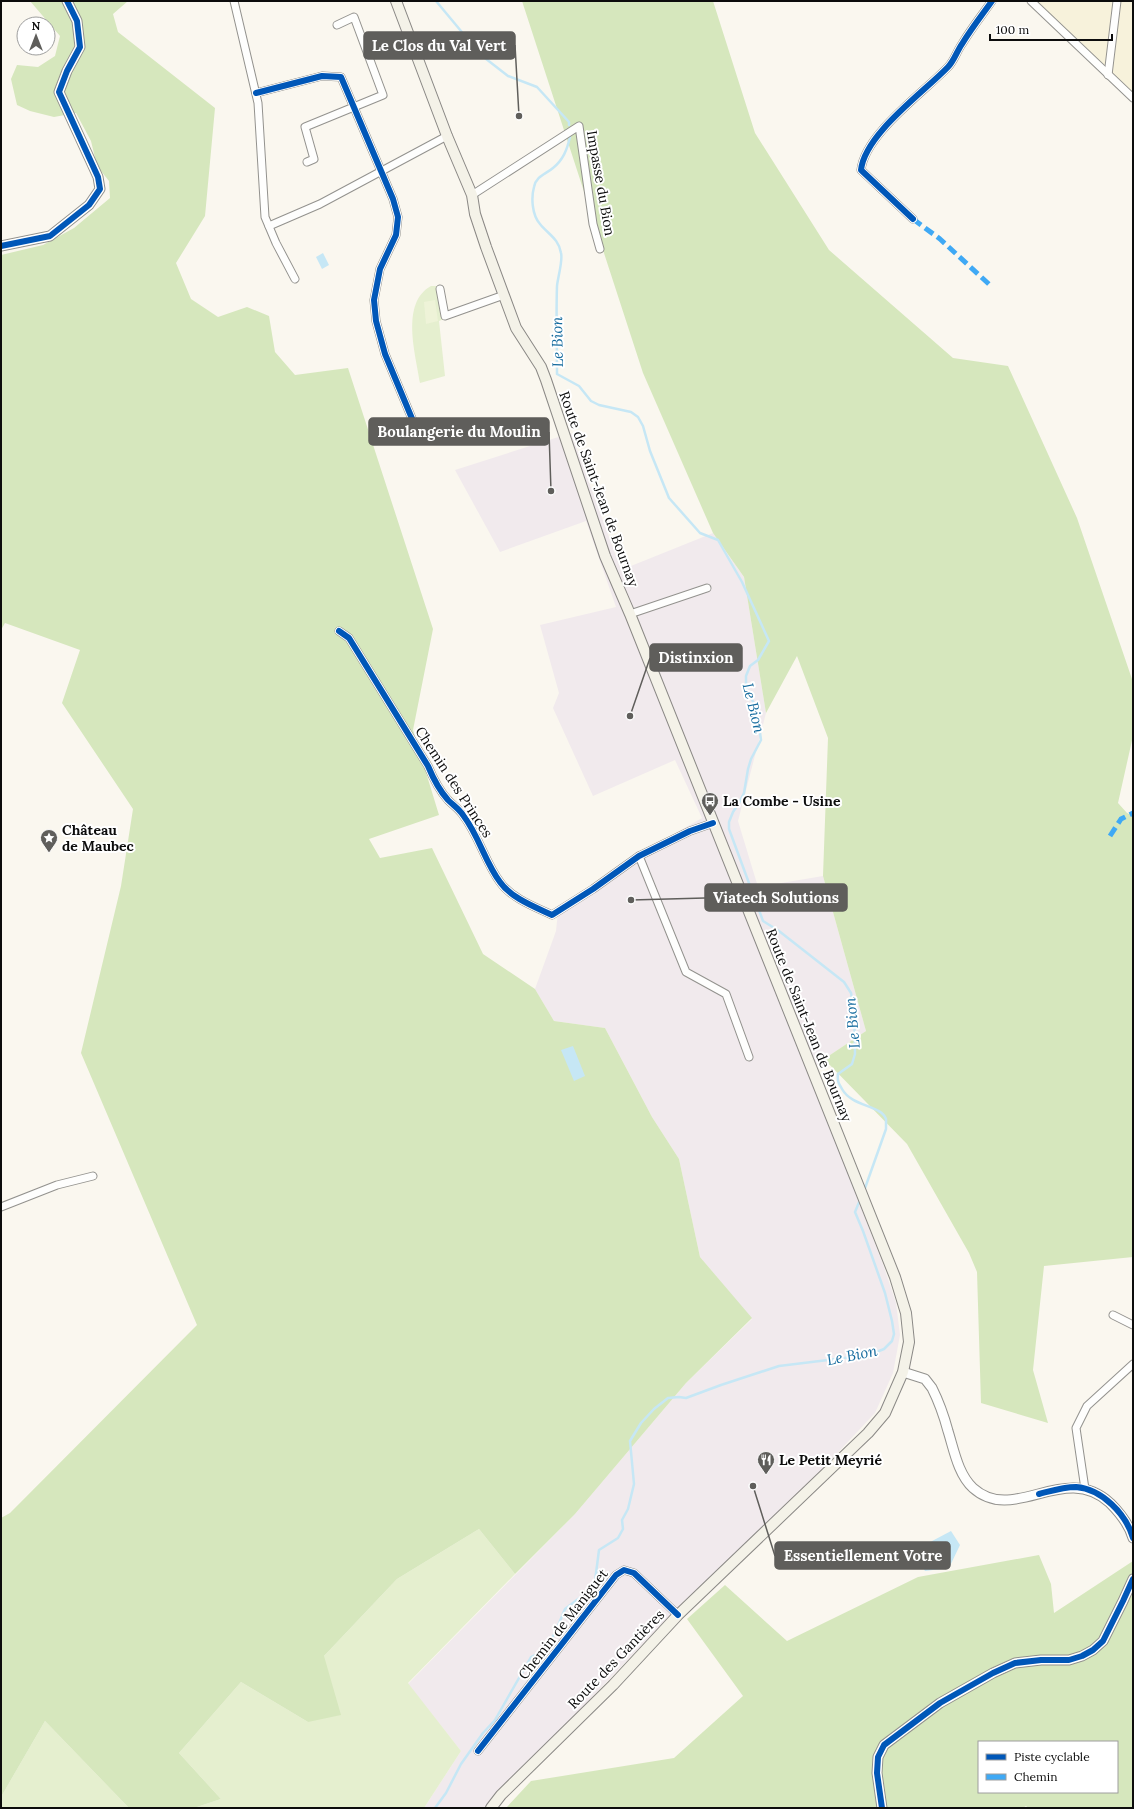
<svg xmlns="http://www.w3.org/2000/svg" width="1134" height="1809" font-family="Lora,serif">
  <rect width="100%" height="100%" fill="#faf7ef"/>
  <path fill="#f1eaed" d="M571,433l50,137 92,-37 31,44 22,136 -28,108 20,66 65,-11 43,155 -42,28 -8,7 40,129 28,72 12,36 4,32 -7,38 -18,40 -78,83 -115,107 -196,205h-62l37,-57 -53,-67 167,-170 111,-131 66,-64 -52,-62 -21,-98 -27,-42 -47,-89 -51,-7 -19,-32 21,-58 2,-19 72,-53 72,-41 -27,-58 -82,36 -40,-88 6,-15 -19,-68 76,-18 -30,-86 -86,31 -45,-82z"/>
  <path fill="#f7f2db" d="M1030,1h103v97z"/>
  <g fill="#e5efcf">
    <path d="M431,286h6l7,33 -5,2 6,55 -25,7c-4,-28 -20,-80 11,-97z"/>
    <path d="M479,1529l36,45 -107,109 53,68 -37,57h-230l27,-9 -42,-46 62,-71 67,40 16,-66 73,-77z"/>
    <path d="M45,1721l84,87h-128v-11z"/>
  </g>
  <g fill="#d6e7bd" fill-rule="evenodd">
    <path d="M30,1h98l-15,13 5,18 97,76 -10,108 -29,47 15,36 27,18 29,-10 22,9 6,36 20,23 53,-7 85,261 -20,101 26,85 -70,24 11,19 52,-10 51,106 52,35 19,32 51,7 47,89 27,42 21,98 52,61 -66,65 -111,131 -60,60 -36,-45 -82,50 -73,77 17,59 -33,7 -67,-40 -62,71 42,46 -27,9h-65l-84,-87 -44,76v-279l9,-5 187,-188 -116,-272 40,-167 12,-77 -71,-106 18,-53 -75,-27 -4,7v-375l42,-10 31,-17 36,-30 -1,-17 -12,-15 -6,-25 -15,-28 -22,4 -24,-6 -13,-6 -6,-26 6,-14 21,2 17,-11 5,-20z"/>
    <path d="M522,1h191l42,132 74,117 124,108 55,8 69,152 56,164v54l-15,67 9,10 6,3v441l-89,9 -11,104 15,53 -67,-20 -4,-131 -8,-19 -62,-109 -83,-85 42,-28 -43,-155 5,-138 -31,-82 -31,57 -22,-136 -31,-44 -70,-160z"/>
    <path d="M1039,1555l12,29 3,29 79,-52v247h-105l-2,-2 -3,2h-517l25,-27 143,-23 69,-62 -56,-77 38,-34 62,56 131,-64zM979,1742h138v50h-138z"/>
  </g>
  <path fill="#eef3d8" d="M435,300l3,21 -12,3 -2,-22z"/>
  <g fill="#c6e7f5">
    <path d="M323,253l6,12 -7,4 -6,-12z"/>
    <path d="M573,1046l12,30 -11,5 -13,-31z"/>
    <path d="M951,1531l9,14 -11,23 -24,3 -3,-5 -5,-17z"/>
  </g>
  <g fill="none" stroke-linecap="round" stroke-linejoin="round">
    <g stroke="#c6e7f5" stroke-width="2.5">
      <path d="M436,1l45,54 27,21 29,11 32,35v3"/>
      <path d="M570,137c-3,13 -7,23 -17,31 -7,6 -17,8 -19,19 -3,11 -2,28 6,37 8,10 19,15 21,29 2,8 -3,23 -4,33 -1,29 0,59 0,88l22,12 12,15 8,4 32,7 7,5 5,9 7,25 19,47 31,35 18,7 24,42 27,59 -11,19 -8,6 -4,10v11l11,23 4,30 -10,19 -3,10 -4,24 -5,10 -6,9 -4,10v7l34,92 16,10 65,51 7,11 3,16 1,45 -3,10 -14,10c-1,7 1,10 4,15 10,18 39,16 44,30 0,3 0,7 0,10l-22,62"/>
      <path d="M435,1808l11,-15 15,-29 22,-31 12,-13 36,-63 10,-5 7,-8 7,-11 10,-24 25,-19 5,-9 4,-31 19,-12 5,-9 -1,-9 6,-11 6,-25 -4,-43 11,-18 13,-14 14,-11 11,-1 7,1 35,-13 58,-19 90,-11 15,-6 8,-8 2,-7 -2,-13 -7,-28 -22,-62 -8,-19 5,-12"/>
    </g>
    <defs>
      <g id="minor">
        <path d="M234,1l24,102 7,114 11,26 19,36"/>
        <path d="M1031,1l102,97"/>
        <path d="M1108,75l9,-74"/>
        <path d="M256,93l66,-17 19,1 52,122 5,18 -2,18 -16,34 -6,31 2,21 9,33 28,67"/>
        <path d="M307,162l7,-3 -9,-32 78,-32 -29,-78 -17,8"/>
        <path d="M472,195l107,-69 14,98 7,25"/>
        <path d="M913,219l-52,-49c4,-36 62,-77 87,-103 6,-6 9,-16 14,-23 9,-15 20,-29 30,-43"/>
        <path d="M269,226l51,-22 127,-68"/>
        <path d="M440,289l5,27 59,-21"/>
        <path d="M630,614l77,-26"/>
        <path d="M339,631l10,7 79,128c5,12 11,24 20,34 5,5 11,9 15,15 16,21 22,47 37,67 11,16 35,25 52,33l41,-26 46,-33 51,-25 23,-8"/>
        <path d="M639,856l47,116 40,22 23,63"/>
        <path d="M1,1207l56,-22 36,-9"/>
        <path d="M1113,1315l20,10"/>
        <path d="M1085,1489l-9,-61 11,-22 46,-42"/>
        <path d="M478,1751l138,-176 8,-5 10,3 44,42"/>
      </g>
      <g id="tertiary">
        <path d="M1,246l49,-10 39,-31 11,-16 -2,-12 -39,-85 8,-21 13,-24 -3,-26 -10,-20"/>
        <path d="M903,1372l22,7 7,9c7,14 12,28 16,43 6,19 10,43 25,57 41,37 91,-27 137,15 10,10 19,21 23,35"/>
        <path d="M882,1808l-5,-35 1,-16 6,-12 56,-42 53,-30 22,-10 26,-3h28l13,-4 11,-6 10,-9 20,-40 10,-22"/>
      </g>
      <path id="secondary" d="M396,1l51,135 25,59 3,19 11,33 30,81 25,39 5,13 59,176 25,58 265,663 11,36 3,29 -6,30 -18,41 -17,20 -190,182 -65,70 -112,110 -10,13"/>
    </defs>
    <use href="#minor" stroke="#93928e" stroke-width="9"/>
    <use href="#tertiary" stroke="#93928e" stroke-width="11"/>
    <use href="#secondary" stroke="#8a8885" stroke-width="12"/>
    <use href="#minor" stroke="#fefefd" stroke-width="7"/>
    <use href="#tertiary" stroke="#fefefd" stroke-width="9"/>
    <use href="#secondary" stroke="#f4f2e8" stroke-width="10"/>
    <g stroke="#3fa9f5" stroke-width="5" stroke-dasharray="10 5" stroke-linecap="butt">
      <path d="M913,219l27,20 51,47"/>
      <path d="M1110,836l11,-17 12,-6"/>
    </g>
    <defs>
      <g id="cycleway">
        <path d="M256,93l66,-17 19,1 52,122 5,18 -2,18 -16,34 -6,31 2,21 9,33 28,67"/>
        <path d="M913,219l-52,-49c4,-36 62,-77 87,-103 6,-6 9,-16 14,-23 9,-15 20,-29 30,-43"/>
        <path d="M1,246l49,-10 39,-31 11,-16 -2,-12 -39,-85 8,-21 13,-24 -3,-26 -10,-20"/>
        <path d="M339,631l10,7 79,128c5,12 11,24 20,34 5,5 11,9 15,15 16,21 22,47 37,67 11,16 35,25 52,33l41,-26 46,-33 51,-25 23,-8"/>
        <path d="M1039,1494c12,-3 24,-7 37,-7 26,2 50,27 57,51"/>
        <path d="M478,1751l138,-176 8,-5 10,3 44,42"/>
        <path d="M882,1808l-5,-35 1,-16 6,-12 56,-42 53,-30 22,-10 26,-3h28l13,-4 11,-6 10,-9 20,-40 10,-22"/>
      </g>
    </defs>
    <use href="#cycleway" stroke="#fff" stroke-width="8"/>
    <use href="#cycleway" stroke="#0057b8" stroke-width="6"/>
  </g>
  <defs>
    <symbol id="bus-pin" viewBox="-11 -11 22 30"><path d="M0 17L-7.5 6A9.5 9.5 0 1 1 7.5 6Z" fill="#5f5e5b" stroke="#fff"/><path d="M-5-6H5V4H4V6H2V4H-2V6H-4V4H-5ZM-3.5-4V0h7V-4ZM-3.5 1.2v1.5H-2V1.2ZM2 1.2v1.5H3.5V1.2Z" fill="#fff"/></symbol>
    <symbol id="sight-pin" viewBox="-11 -11 22 30"><path d="M0 17L-7.5 6A9.5 9.5 0 1 1 7.5 6Z" fill="#5f5e5b" stroke="#fff"/><path d="M0-6L1.8-2.2L6-1.7L2.9 1.2L3.7 5.4L0 3.3L-3.7 5.4L-2.9 1.2L-6-1.7L-1.8-2.2Z" fill="#fff"/></symbol>
    <symbol id="restaurant-pin" viewBox="-11 -11 22 30"><path d="M0 17L-7.5 6A9.5 9.5 0 1 1 7.5 6Z" fill="#5f5e5b" stroke="#fff"/><path d="M-5-6h1v4h1v-4h1v4h1v-4h1v5L-1.5 .5V6h-2V.5L-5-1ZM5-6V6H3V1.5H1.5Q1.5-4 5-6Z" fill="#fff"/></symbol>
  </defs>
  <g fill-rule="evenodd">
    <use href="#bus-pin" x="700" y="791" width="20" height="27"/>
    <use href="#sight-pin" x="39" y="828" width="20" height="27"/>
    <use href="#restaurant-pin" x="756" y="1450" width="20" height="27"/>
  </g>
  <g text-anchor="middle" dominant-baseline="central" stroke-width="4" stroke-linejoin="round" paint-order="stroke">
    <g font-size="14" fill="#0c0c0c" stroke="#fff">
      <text transform="translate(601 183) rotate(80)">Impasse du Bion</text>
      <text transform="translate(599 489) rotate(70)">Route de Saint-Jean de Bournay</text>
      <text transform="translate(454 782) rotate(57)">Chemin des Princes</text>
      <text transform="translate(809 1025) rotate(68)">Route de Saint-Jean de Bournay</text>
      <text transform="translate(563 1624) rotate(-52)">Chemin de Maniguet</text>
      <text transform="translate(616 1659) rotate(-46)">Route des Gantières</text>
    </g>
    <g font-size="14" font-weight="bold" fill="#0c0c0c" stroke="#fff" text-anchor="start">
      <text x="723" y="801">La Combe - Usine</text>
      <text x="62" y="830">Château<tspan x="62" dy="16">de Maubec</tspan></text>
      <text x="779" y="1460">Le Petit Meyrié</text>
    </g>
    <g font-size="15" font-style="italic" fill="#156b9e" stroke="#fff">
      <text transform="translate(557 342) rotate(-91)">Le Bion</text>
      <text transform="translate(754 708) rotate(76)">Le Bion</text>
      <text transform="translate(852 1023) rotate(-95)">Le Bion</text>
      <text transform="translate(852 1355) rotate(-11)">Le Bion</text>
    </g>
  </g>
  <path fill="none" stroke="#5f5e5b" stroke-width="1.5" d="M519 116L515 45M551 491L549 432M630 716L650 658M631 900L705 898M753 1486L775 1556"/>
  <g fill="#5f5e5b" stroke="#fff" stroke-width="1.5">
    <circle cx="519" cy="116" r="4"/>
    <circle cx="551" cy="491" r="4"/>
    <circle cx="630" cy="716" r="4"/>
    <circle cx="631" cy="900" r="4"/>
    <circle cx="753" cy="1486" r="4"/>
  </g>
  <g fill="#5f5e5b" stroke="#5f5e5b" stroke-width="1.5">
    <rect x="364" y="32" width="151" height="27" rx="4"/>
    <rect x="369" y="418" width="180" height="27" rx="4"/>
    <rect x="650" y="644" width="92" height="27" rx="4"/>
    <rect x="705" y="884" width="142" height="27" rx="4"/>
    <rect x="775" y="1542" width="175" height="27" rx="4"/>
  </g>
  <g font-size="15" text-anchor="middle" font-weight="bold" fill="#fff">
    <text x="439" y="51">Le Clos du Val Vert</text>
    <text x="459" y="437">Boulangerie du Moulin</text>
    <text x="696" y="663">Distinxion</text>
    <text x="776" y="903">Viatech Solutions</text>
    <text x="863" y="1561">Essentiellement Votre</text>
  </g>
  <rect width="1134" height="1809" fill="none" stroke="#0c0c0c" stroke-width="4"/>
  <rect x="978" y="1741" width="140" height="52" fill="#ffffff" stroke="#9e9e9e"/>
  <rect x="986" y="1754" width="20" height="6" fill="#0057b8" stroke="#9e9e9e"/>
  <text x="1014" y="1761" font-size="12" fill="#0c0c0c">Piste cyclable</text>
  <rect x="986" y="1774" width="20" height="6" fill="#3fa9f5" stroke="#9e9e9e"/>
  <text x="1014" y="1781" font-size="12" fill="#0c0c0c">Chemin</text>
  <g transform="translate(36 36)"><circle r="19" fill="#ffffff" stroke="#9e9e9e"/>
  <path d="M0-3L7 15L0 10L-7 15Z" fill="#5f5e5b"/>
  <text y="-6" font-size="11" font-weight="bold" text-anchor="middle" fill="#0c0c0c">N</text>
  </g>
  <path d="M990 34v6h122v-6" fill="none" stroke="#0c0c0c" stroke-width="2"/>
  <text x="996" y="34" font-size="12" fill="#0c0c0c" stroke="#ffffff" stroke-width="3" paint-order="stroke">100 m</text>
</svg>
